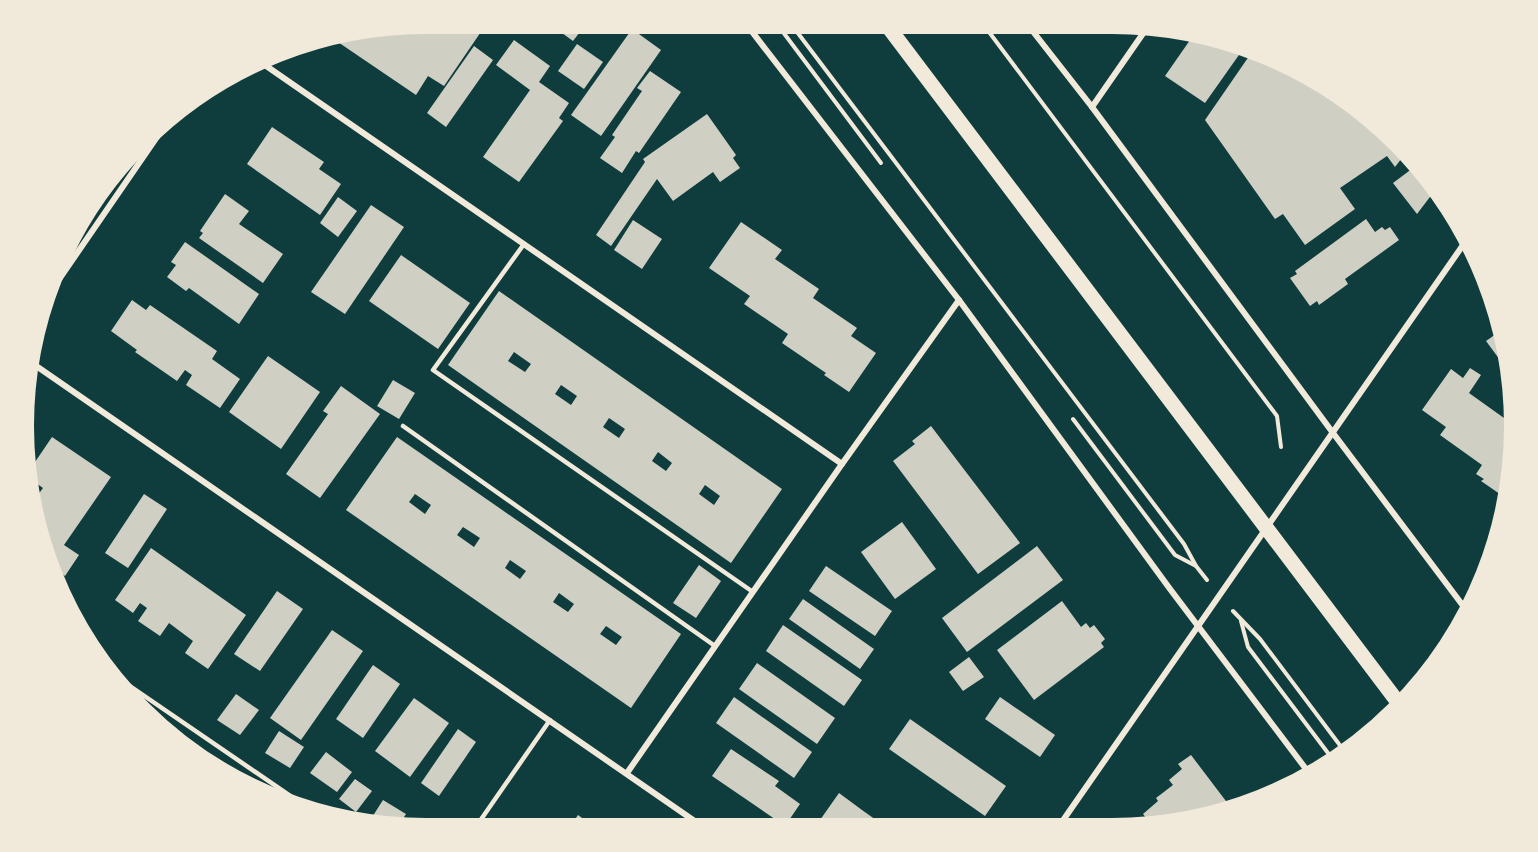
<svg xmlns="http://www.w3.org/2000/svg" width="1538" height="852" font-family="'Public Sans',sans-serif">
  <rect width="100%" height="100%" fill="#0f3d3e"/>
  <g fill="#cfcfc3" fill-rule="evenodd">
    <path d="M426,20h63l-45,66 -16,-10 -12,19 -87,-59z"/>
    <path d="M544,20h45l-16,21z"/>
    <path d="M632,29l29,21 -60,86 -30,-21z"/>
    <path d="M1197,30l21,3 28,12 -41,58 -40,-27z"/>
    <path d="M514,40l36,26 -11,16 30,21 -10,15 4,3 -44,61 -36,-25 47,-67 -34,-25z"/>
    <path d="M577,44l26,18 -19,27 -26,-18z"/>
    <path d="M474,46l19,14 -47,67 -19,-14z"/>
    <path d="M1254,49l28,11 12,17 7,-9 15,6 64,47 28,29 -13,17 -8,-11 -47,32 15,21 -50,36 -22,-31 -8,5 -70,-99z"/>
    <path d="M650,71l31,21 -42,61 -3,-2 -14,22 -22,-15 15,-21 -3,-2 30,-44 -5,-3z"/>
    <path d="M707,114l29,41 -3,3 7,10 -20,14 -7,-10 -40,29 -16,-22 -46,67 -15,-11 49,-73 -2,-3z"/>
    <path d="M272,127l52,35 -5,7 22,15 -21,31 -73,-51z"/>
    <path d="M1417,165l19,24 -19,25 -24,-31z"/>
    <path d="M225,194l24,17 -10,13 44,30 -20,29 -64,-45 4,-5 -3,-2z"/>
    <path d="M338,197l19,14 -19,26 -18,-14z"/>
    <path d="M371,205l33,22 -59,87 -34,-22z"/>
    <path d="M1366,219l9,13 7,-5 3,3 5,-3 9,13 -54,39 3,5 -29,21 -2,-4 -7,5 -20,-28 7,-4 -2,-3z"/>
    <path d="M633,220l29,19 -20,30 -28,-19z"/>
    <path d="M741,222l41,28 -7,9 44,30 -6,9 44,30 -6,8 25,17 -27,39 -25,-17 2,-2 -44,-30 6,-9 -44,-30 6,-8 -41,-28z"/>
    <path d="M185,242l74,52 -20,30 -50,-36 -3,3 -19,-14 9,-12 -5,-3z"/>
    <path d="M401,255l69,48 -32,46 -69,-48z"/>
    <path d="M499,291l283,198 -51,74 -283,-198zM514,352l17,12 -6,8 -17,-11zM561,385l16,11 -6,9 -16,-11zM609,418l16,11 -6,9 -16,-11zM658,452l14,11 -6,8 -14,-10zM705,485l15,11 -6,9 -15,-11z"/>
    <path d="M132,300l14,10 4,-5 67,46 -5,8 28,20 -20,29 -34,-23 6,-10 -7,-5 -8,11 -42,-29 2,-2 -26,-19z"/>
    <path d="M1506,327l8,52 -28,-38z"/>
    <path d="M268,356l52,36 -39,57 -52,-37z"/>
    <path d="M1470,368l11,7 -12,18 42,30 -1,2 7,5 -2,49 -5,22 -29,-20 3,-2 -8,-5 6,-9 -42,-30 6,-8 -24,-17 29,-41 12,9z"/>
    <path d="M393,380l22,13 -16,26 -22,-13z"/>
    <path d="M341,386l39,28 -60,84 -34,-24 42,-60 -5,-3z"/>
    <path d="M931,426l89,117 -42,31 -85,-113 22,-17 -3,-3z"/>
    <path d="M52,437l59,40 -47,68 15,10 -14,21 -15,-11 -3,3 -15,-65 11,-15 -14,-10 7,-10 -3,-3z"/>
    <path d="M397,437l284,197 -50,74 -285,-198zM415,494l16,11 -6,9 -16,-12zM463,527l17,11 -6,9 -17,-12zM510,560l16,11 -6,8 -15,-11zM559,593l15,11 -6,8 -15,-10zM606,626l16,11 -6,8 -16,-11z"/>
    <path d="M144,494l23,15 -39,59 -23,-15z"/>
    <path d="M902,522l34,47 -41,30 -34,-47z"/>
    <path d="M1037,546l26,34 -96,72 -25,-34z"/>
    <path d="M151,548l95,67 -38,54 -23,-16 8,-12 -24,-18 -9,13 -22,-15 9,-13 -7,-5 -7,10 -18,-13z"/>
    <path d="M699,565l22,16 -25,37 -23,-15z"/>
    <path d="M826,566l66,45 -17,25 -66,-45z"/>
    <path d="M277,591l26,18 -43,62 -26,-17z"/>
    <path d="M803,599l71,50 -14,20 -71,-50z"/>
    <path d="M1062,601l19,26 5,-4 4,5 4,-3 11,14 -4,4 3,4 -70,53 -37,-50z"/>
    <path d="M783,625l79,55 -18,26 -78,-55z"/>
    <path d="M332,630l31,21 -62,89 -31,-22z"/>
    <path d="M969,657l15,20 -21,14 -14,-19z"/>
    <path d="M757,663l78,55 -18,26 -78,-55z"/>
    <path d="M373,665l27,19 -37,54 -27,-19z"/>
    <path d="M236,694l23,16 -19,25 -23,-15z"/>
    <path d="M734,697l78,55 -18,26 -78,-55z"/>
    <path d="M1000,697l55,38 -15,22 -55,-38z"/>
    <path d="M414,698l35,25 -39,54 -35,-26z"/>
    <path d="M910,719l96,67 -21,30 -96,-67z"/>
    <path d="M458,729l18,13 -37,54 -18,-13z"/>
    <path d="M279,731l25,16 -14,21 -25,-15z"/>
    <path d="M731,749l48,32 -4,5 25,18 -15,22 -73,-50z"/>
    <path d="M326,752l26,20 -15,20 -27,-19z"/>
    <path d="M197,754l36,26 -1,2 -10,-4 -26,-22z"/>
    <path d="M1191,755l44,58 -70,16 -6,-5 -5,4 -11,-14 15,-13 -2,-3 17,-13 -4,-5 13,-11 -4,-5z"/>
    <path d="M355,779l17,12 -16,21 -17,-13z"/>
    <path d="M839,793l23,17 28,20h-77z"/>
    <path d="M383,800l23,14 -11,17 -16,-3 -10,-6z"/>
    <path d="M578,815l22,16h-33z"/>
  </g>
  <g fill="none" stroke-linecap="round" stroke-linejoin="round">
    <g stroke="#f1e9da" stroke-width="4">
      <path d="M774,20l107,143"/>
      <path d="M788,20l396,524 12,22 11,14"/>
      <path d="M980,20l297,396 4,31"/>
      <path d="M1073,419l102,136 21,11"/>
      <path d="M1233,611l27,28 88,117"/>
      <path d="M1241,621l7,26 89,118"/>
    </g>
    <g stroke="#f1e9da" stroke-width="4.5">
      <path d="M524,244l-91,126 320,222"/>
      <path d="M403,426l312,220"/>
      <path d="M105,669l219,150"/>
      <path d="M473,831l77,-111"/>
    </g>
    <g stroke="#f1e9da" stroke-width="6">
      <path d="M743,20l216,280 211,289 142,188"/>
      <path d="M1024,20l68,87 241,326 137,182"/>
      <path d="M259,61l583,403"/>
      <path d="M1092,107l59,-85"/>
      <path d="M40,307l141,-205"/>
      <path d="M29,361l680,470"/>
      <path d="M627,773l215,-309 117,-164"/>
      <path d="M1057,829l413,-594"/>
    </g>
    <path stroke="#f1e9da" stroke-width="15" d="M883,20l520,689"/>
  </g>
  <path d="M0 0H1538V852H0ZM426 30H1112A396 396 0 0 1 1508 426V426A396 396 0 0 1 1112 822H426A396 396 0 0 1 30 426V426A396 396 0 0 1 426 30Z" fill="#f1e9da" fill-rule="evenodd"/>
  <path fill="none" stroke="#f1e9da" stroke-width="8" d="M426 30H1112A396 396 0 0 1 1508 426V426A396 396 0 0 1 1112 822H426A396 396 0 0 1 30 426V426A396 396 0 0 1 426 30Z"/>
</svg>
